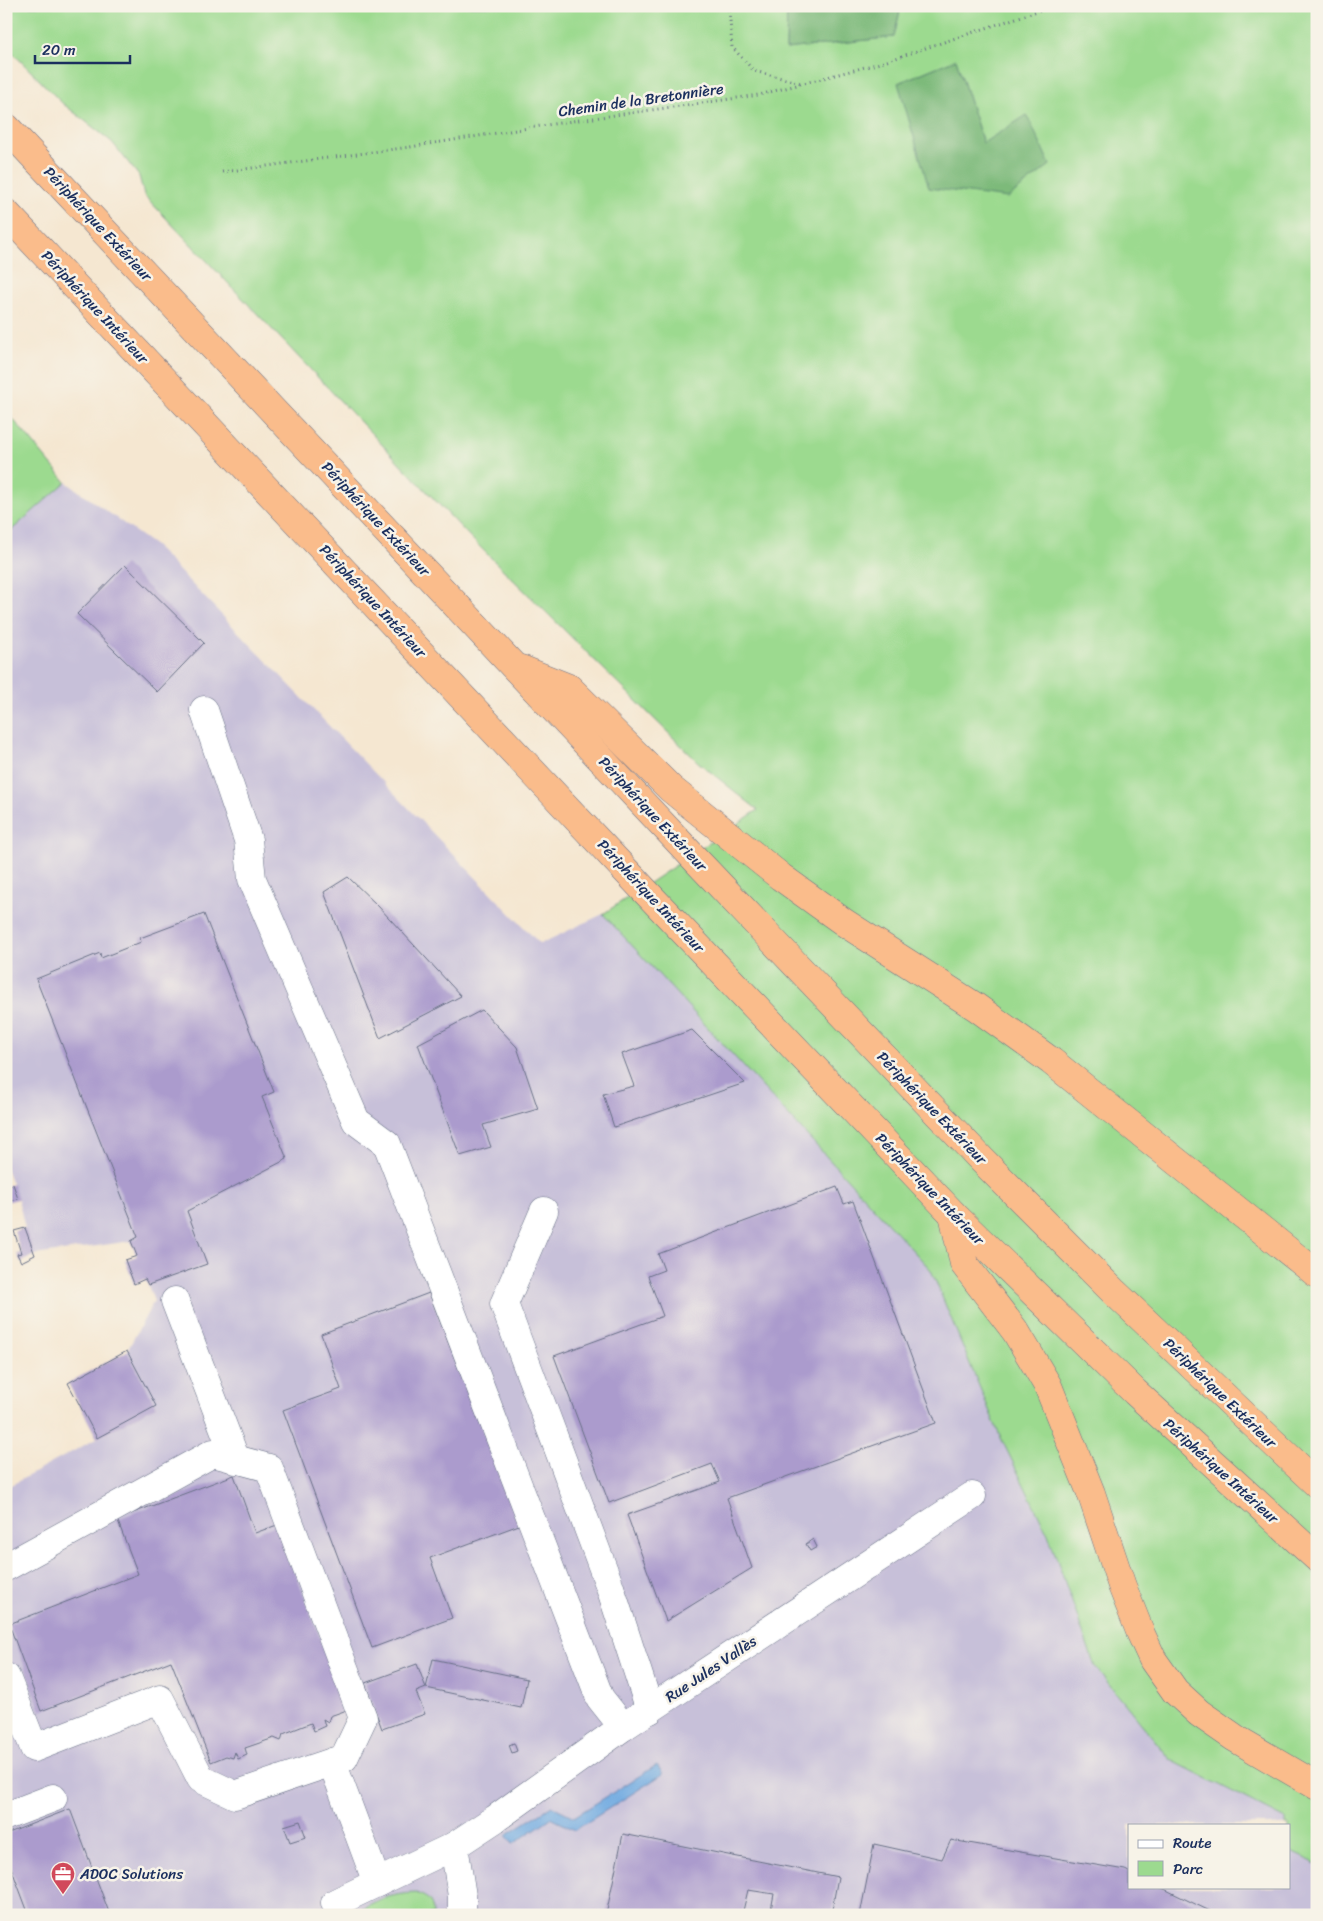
<svg xmlns="http://www.w3.org/2000/svg" width="1323" height="1921" font-family="Sriracha,sans-serif">
  <rect width="100%" height="100%" fill="#f7f3e8"/>
  <filter id="ink" filterUnits="userSpaceOnUse"><feTurbulence type="fractalNoise" baseFrequency=".02" numOctaves="2"/><feDisplacementMap in="SourceGraphic" scale="10" xChannelSelector="R" yChannelSelector="G"/><feConvolveMatrix kernelMatrix="1 2 1 2 8 2 1 2 1" color-interpolation-filters="sRGB"/></filter>
  <filter id="wash" filterUnits="userSpaceOnUse"><feTurbulence type="fractalNoise" baseFrequency=".0096" numOctaves="4" result="noise"/><feDisplacementMap in="SourceGraphic" scale="20" xChannelSelector="R" yChannelSelector="G"/><feGaussianBlur stdDeviation="1.12" result="paint"/><feColorMatrix in="noise" values="0 0 0 0 0 0 0 0 0 0 0 0 0 0 0 0 0 1.4 0 .05"/><feComposite in="paint" operator="in"/></filter>
  <g filter="url(#wash)">
    <rect width="100%" height="100%" fill="#f5e7d1"/>
    <path fill="#c7c0d9" d="M66,482l89,64 385,398 63,-30 328,356 68,164 49,100 123,226 115,59v6h-157v62h160v-36l28,13v51h-1311v-427l150,-82 -29,-55 27,-50 -23,-60 -96,14 -10,-27 -7,-29 -12,-31v-633z"/>
    <g fill="#9cda8f" stroke="#5c8476" fill-rule="evenodd">
      <path d="M6,6h781l-1,43 108,-12 7,-31h416v1858l-28,-13v-26h-3v-6l-115,-59 -76,-93 -47,-133 -49,-100 -68,-164 -328,-356 155,-104 -60,-48 -224,-221 -330,-346 -5,-19 -27,-34 -50,-39 -56,-57zM956,59l27,84 67,21 -42,34 -110,-115z"/>
      <path d="M6,411l60,71 -60,53z"/>
      <path d="M416,1893c13,5 17,8 17,22h-83c25,-14 37,-21 66,-22z"/>
    </g>
    <g fill="#7dba7a" stroke="#4c746c">
      <path d="M787,6h114l-7,31 -108,12z"/>
      <path d="M956,59l27,84 44,-28 23,50 -42,33 -79,-10 -31,-105z"/>
    </g>
    <path fill="#72abe1" stroke="#466da0" d="M657,1765l6,9 -88,56 -24,-12 -38,26 -7,-9 46,-29 22,11z"/>
    <g id="blocks">
      <g fill="#ab9bcd">
        <path d="M125,565l79,78 -47,49 -80,-78z"/>
        <path d="M348,877l30,29 83,90 -81,42 -56,-146z"/>
        <path d="M204,914l70,178 -12,5 25,62 -100,52 20,53 -59,21 -3,-6 -11,5 -9,-24 12,-4 -6,-15 7,-4 -102,-258 64,-26 1,5 40,-16 -1,-4z"/>
        <path d="M482,1010l35,37 21,62 -55,16 8,22 -31,9 -42,-112z"/>
        <path d="M692,1030l53,53 -131,44 -11,-33 31,-8 -12,-32z"/>
        <path d="M13,1184l5,15 -12,3v-16z"/>
        <path d="M837,1187l7,17 9,-3 83,222 -209,75 25,70 -86,53 -39,-106 93,-33 -8,-18 -103,39 -55,-147 109,-40 -15,-40 16,-6 -6,-16z"/>
        <path d="M25,1228l10,27 -14,7 -4,-8 4,-1 -7,-22z"/>
        <path d="M429,1293l90,232 -89,33 22,60 -80,30 -89,-238 58,-21 -20,-55z"/>
        <path d="M127,1351l29,55 -59,32 -29,-55z"/>
        <path d="M234,1475l21,58 22,-8 70,185 -17,6 -2,6 -5,-3 2,7 -11,5 -3,-8 -28,11 -2,7 -7,-3 -29,10 2,7 -9,4 -3,-7 -2,6 -7,-2 -15,6 -40,-101 -130,50 -32,-87 129,-50 -21,-55z"/>
        <path d="M813,1539l4,8 -7,4 -4,-7z"/>
        <path d="M433,1659l94,20 -6,29 -95,-20 -10,4 9,22 -43,15 -17,-46 52,-19 9,24z"/>
        <path d="M514,1743l3,8 -5,2 -3,-8z"/>
        <path d="M70,1809l40,106h-81l-23,-61v-20z"/>
        <path d="M300,1821l6,16 -16,5 -6,-16z"/>
        <path d="M623,1834l215,43 -7,38h-61l4,-21 -26,-4 -6,25h-136z"/>
        <path d="M951,1840l174,30 4,2v15h31l54,26 -1,2h-353l14,-71 68,15z"/>
      </g>
    </g>
  </g>
  <g filter="url(#ink)">
    <use href="#blocks" fill-opacity="0" stroke="#676f86" stroke-width="1"/>
    <g fill="none" stroke-linecap="round" stroke-linejoin="round">
      <defs>
        <g id="minor">
          <path d="M204,710l44,130 4,39 104,242 31,23 213,554 23,29"/>
          <path d="M544,1211l-40,93 106,283 40,123"/>
          <path d="M175,1301l61,159"/>
          <path d="M6,1567l207,-114 56,15 94,250 -19,40 -109,37 -34,-16 -41,-80 -126,49 -28,-71"/>
          <path d="M332,1762l45,121"/>
          <path d="M6,1816l47,-18"/>
          <path d="M454,1846l8,50v19"/>
          <path d="M335,1903l119,-57 41,-27 128,-92 349,-231"/>
        </g>
        <g id="highway">
          <path d="M6,127l691,734 285,299 131,131 204,193"/>
          <path d="M6,213l640,679 307,322 182,178 182,166"/>
          <path d="M521,669l48,19 102,101 110,88 64,46 131,84 75,54 266,213"/>
          <path d="M953,1214l11,50 52,68 32,54 43,107 31,93 19,48 12,26 22,31 24,22 36,25 82,48"/>
        </g>
      </defs>
      <use href="#minor" stroke="#676f86" stroke-width="29"/>
      <use href="#highway" stroke="#676f86" stroke-width="29"/>
      <g stroke="#676f86" stroke-width="3" stroke-dasharray="1 4" stroke-linecap="butt">
        <path d="M729,6l3,41 22,24 47,12"/>
        <path d="M222,172l188,-25 162,-26 187,-26 125,-33 168,-56"/>
      </g>
      <use href="#minor" stroke="#fff" stroke-width="28"/>
      <use href="#highway" stroke="#fabc8b" stroke-width="28"/>
    </g>
  </g>
  <defs>
    <symbol id="office-pin" viewBox="-11 -11 22 30"><path d="M0 17L-7.5 6A9.5 9.5 0 1 1 7.5 6Z" fill="#d1495b" stroke="#f7f3e8"/><path d="M-6-3h4V-5.5h4V-3h4V5H-6ZM-1-4.5V-3h2v-1.5ZM-6 0V1H6V0Z" fill="#fff"/></symbol>
  </defs>
  <g fill-rule="evenodd">
    <use href="#office-pin" x="49" y="1860" width="28" height="38"/>
  </g>
  <g text-anchor="middle" dominant-baseline="central" stroke-width="5" stroke-linejoin="round" paint-order="stroke">
    <g font-size="15" fill="#1b2f5e" stroke="#f7f3e8">
      <text transform="translate(641 100) rotate(-8)">Chemin de la Bretonnière</text>
      <text transform="translate(98 224) rotate(47)">Périphérique Extérieur</text>
      <text transform="translate(95 307) rotate(47)">Périphérique Intérieur</text>
      <text transform="translate(376 519) rotate(47)">Périphérique Extérieur</text>
      <text transform="translate(373 601) rotate(47)">Périphérique Intérieur</text>
      <text transform="translate(653 814) rotate(47)">Périphérique Extérieur</text>
      <text transform="translate(651 896) rotate(47)">Périphérique Intérieur</text>
      <text transform="translate(932 1108) rotate(46)">Périphérique Extérieur</text>
      <text transform="translate(930 1189) rotate(46)">Périphérique Intérieur</text>
      <text transform="translate(1220 1393) rotate(44)">Périphérique Extérieur</text>
      <text transform="translate(1221 1471) rotate(42)">Périphérique Intérieur</text>
      <text transform="translate(711 1669) rotate(-34)">Rue Jules Vallès</text>
    </g>
    <g font-size="15" fill="#1b2f5e" stroke="#f7f3e8" text-anchor="start">
      <text x="80" y="1874">ADOC Solutions</text>
    </g>
  </g>
  <rect width="1323" height="1921" fill="none" stroke="#f7f3e8" stroke-width="25"/>
  <rect x="1128" y="1824" width="162" height="65" fill="#f7f3e8" stroke="#9fa5b1"/>
  <rect x="1138" y="1840" width="25" height="8" fill="#ffffff" stroke="#9fa5b1"/>
  <text x="1173" y="1848" font-size="15" fill="#1b2f5e">Route</text>
  <rect x="1138" y="1861" width="25" height="15" fill="#9cda8f" stroke="#9fa5b1"/>
  <text x="1173" y="1874" font-size="15" fill="#1b2f5e">Parc</text>
  <path d="M35 55v8h95v-8" fill="none" stroke="#1b2f5e" stroke-width="2.5"/>
  <text x="42" y="55" font-size="15" fill="#1b2f5e" stroke="#f7f3e8" stroke-width="4" paint-order="stroke">20 m</text>
</svg>
